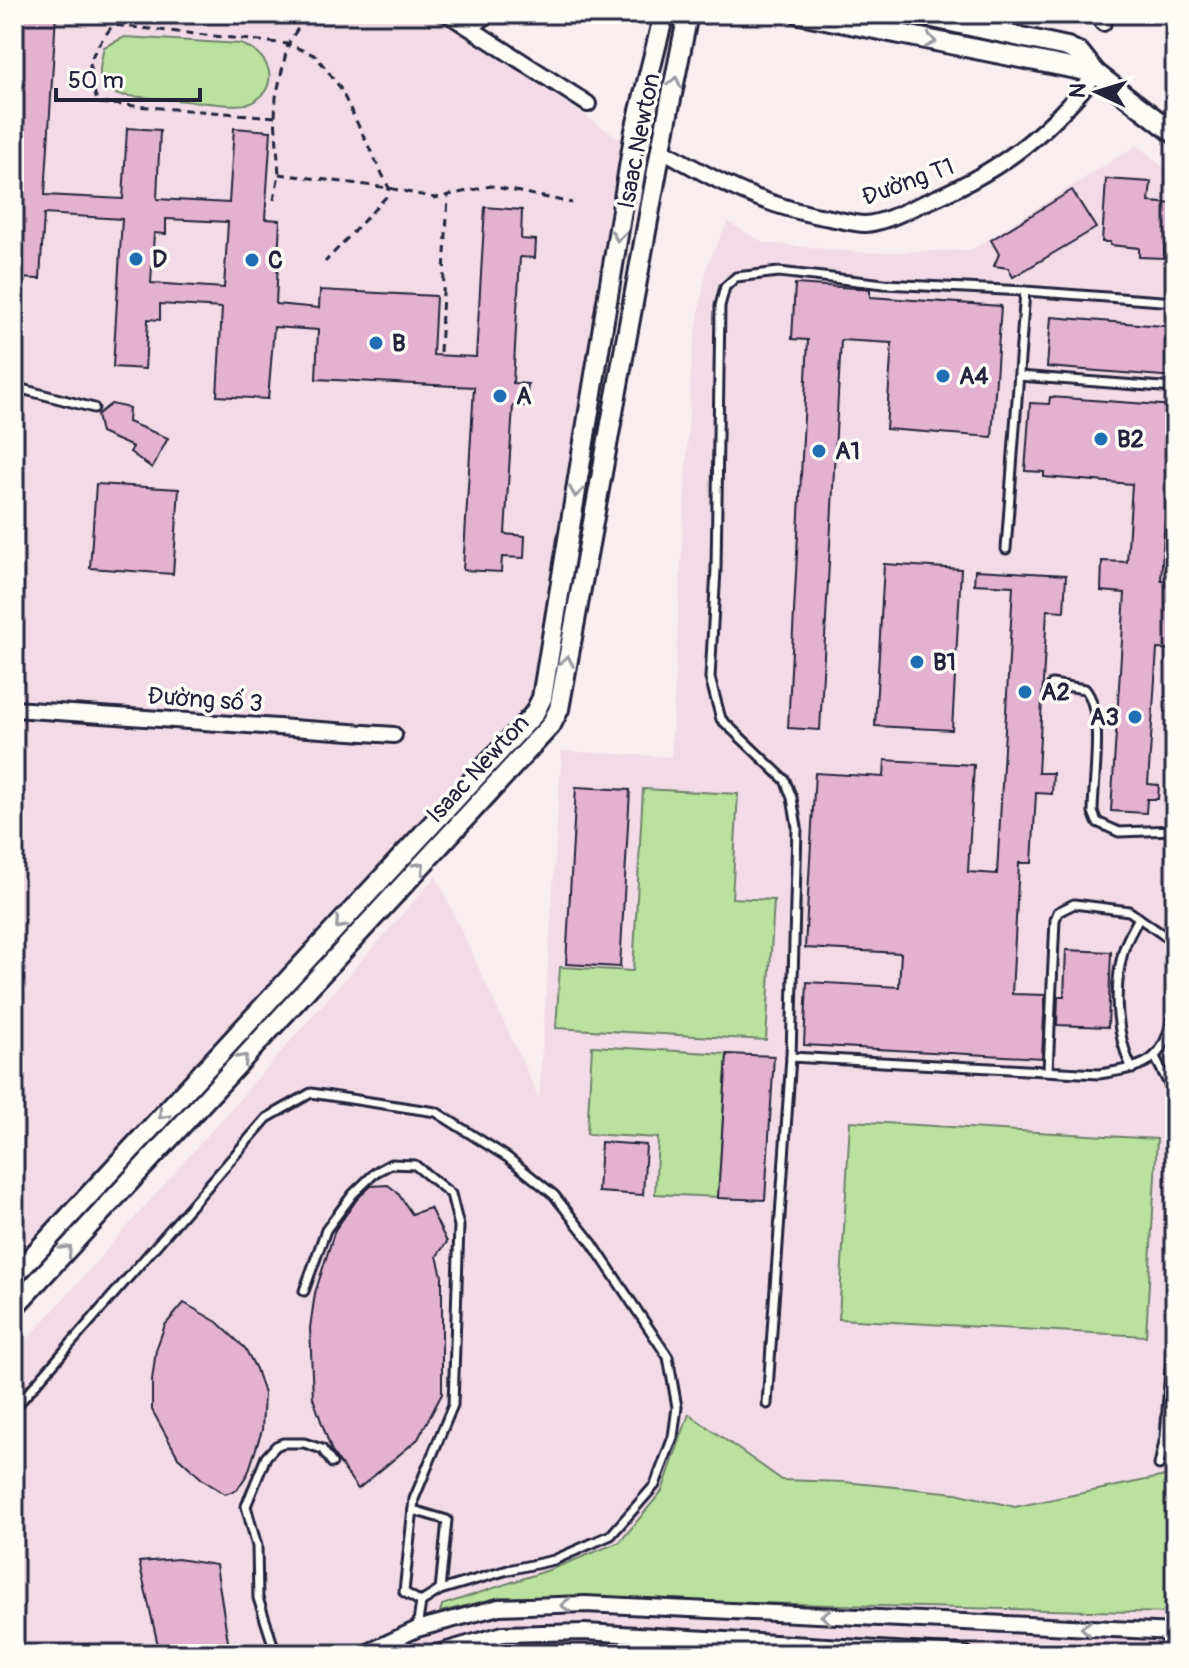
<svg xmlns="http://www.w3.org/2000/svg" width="1189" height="1668" font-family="Pangolin,sans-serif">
  <rect width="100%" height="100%" fill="#f8edef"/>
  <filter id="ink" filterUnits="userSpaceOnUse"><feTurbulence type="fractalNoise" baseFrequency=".0125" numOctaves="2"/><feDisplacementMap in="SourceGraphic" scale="16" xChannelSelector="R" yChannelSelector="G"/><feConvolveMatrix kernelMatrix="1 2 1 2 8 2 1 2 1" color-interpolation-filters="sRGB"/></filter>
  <g filter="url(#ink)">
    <g fill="#f2dbe6">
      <path d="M14,14h417l191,126 -84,556 -524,572z"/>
      <path d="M1137,145l38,32v1477h-1161v-299l422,-479 103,222 23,-347 109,6 21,-401 15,-91 21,-43 36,21 104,10 103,-3z"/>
    </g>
    <g fill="#bae29e" stroke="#6e826c" stroke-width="2">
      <path d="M125,37l115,7c28,8 42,39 15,57 -6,5 -18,3 -25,4l-112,-10c-24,-12 -19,-25 -14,-48z"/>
      <path d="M643,789l95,5 -6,104 42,2 -8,140 -210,-12 4,-61 73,4z"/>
      <path d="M592,1046l135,8 -9,143 -63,-3 3,-56 -71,-4z"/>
      <path d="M850,1121l307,18 -11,197 -307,-17z"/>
      <path d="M689,1414l93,66 62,2 112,11 59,14 160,-33v139l-674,-16 -61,15 2,-7 110,-36 68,-27 42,-51z"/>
    </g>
    <g fill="#e3b2d1" stroke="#22223b" stroke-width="2" fill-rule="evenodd">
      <path d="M18,14h38l-11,181 78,4 4,-71 33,2 -3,69 72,4 5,-75 37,3 -6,88 15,1 -4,84 43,4 1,-18 116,6 -3,59 43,2 9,-150 37,3 -1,29 15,1 -1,18 -15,-1 -7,126 15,1 -2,22h-13l-8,128 20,2 -1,22 -22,-1 -1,15 -38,-2 11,-183 -158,-8 2,-49 -44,-3 -6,72 -51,-3 5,-88 -62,-4v16l-12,-1 -3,50 -32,-2 9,-148 -78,-5 -4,65 -26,-1v-194zM166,219l62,3 -4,66 -73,-5 3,-50 12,1z"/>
      <path d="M1106,179l45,3 -2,20 26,2v43l-11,-1v12l-25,-1v-9l-29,-3v-3h-8z"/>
      <path d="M1072,190l24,38 -83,49 -5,-9 -14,-2 5,-12 -8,-14z"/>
      <path d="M795,284l75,5v8l131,9 -9,131 -106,-8 6,-86 -51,-3 -21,390 -32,-2 20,-388 -16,-1z"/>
      <path d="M1051,317l124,10v50l-128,-10z"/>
      <path d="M1050,397l125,9 -1,80h-7l-6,94 14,1v69l-18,-1 -9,135 11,1 -1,14h-11l-1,14 -35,-2 14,-218 -24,-2 1,-30 25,1 5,-78 -88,-7v-5l-19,-1 5,-68 19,1z"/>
      <path d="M111,404l18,4 -1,14 40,16 -16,30 -22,-16 3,-5 -32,-14 -4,-18z"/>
      <path d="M96,484l83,5 -6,85 -83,-6z"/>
      <path d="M884,564l77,5 -9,161 -77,-4z"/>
      <path d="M975,570l91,5 -2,36 -17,-1 -9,163h15l-1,21 -16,-1 -4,70h-13l-7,131 33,1 -3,63 -238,-13 3,-63 92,5 2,-34 -96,-5 10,-175 69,4 1,-17 89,5 -6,107 29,2 16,-288 -39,-2z"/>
      <path d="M576,787l54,3 -10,177 -54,-3z"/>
      <path d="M1066,950l45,2 -3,75 -51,-2 1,-29h6z"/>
      <path d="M727,1054l47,2 -9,144 -47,-2z"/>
      <path d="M601,1142l45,3 -3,50 -45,-3z"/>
      <path d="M388,1185l9,7 15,22 18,-6 17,34 -10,14 5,20v118l-24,45 -60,50 -26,-37 -19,-54 -3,-70 5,-35 20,-63 23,-32 13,-12z"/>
      <path d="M184,1303l33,19 28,26 11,21 8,25 -2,36 -14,43 -11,17 -12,4 -22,-14 -25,-23 -26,-47v-30l4,-30 9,-25z"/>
      <path d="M178,1559l38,6 14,89h-70l-21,-92z"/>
    </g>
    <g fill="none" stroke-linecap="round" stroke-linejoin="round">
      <defs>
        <g id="service">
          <path d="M474,30l20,-16"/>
          <path d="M1019,376l156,12"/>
          <path d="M14,387l80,21"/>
          <path d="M1006,549l19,-258"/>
          <path d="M1052,684l33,5c20,23 8,92 8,123l4,10 22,10 56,-2"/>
          <path d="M791,1057l6,-230 -5,-29 -7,-18 -64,-61 -11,-41 6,-109 4,-263 5,-19 11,-10 43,-5 105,12 141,7 150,11"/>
          <path d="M1155,1057l20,39"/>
          <path d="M1132,1069c-16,-34 -19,-79 -9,-117 3,-12 10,-23 16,-34"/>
          <path d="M1048,1070l7,-150 3,-8 16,-8 55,7 46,32"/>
          <path d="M304,1291l22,-61 27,-36 23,-22 15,-8 24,1 36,29 8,32 -6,179 -39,94 -10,93 17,10"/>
          <path d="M767,1404l24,-347 308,17c55,-8 65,-14 76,-69"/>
          <path d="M14,1409l253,-291 44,-25 125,19 71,45 47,38 38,48 76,114 9,50 -4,30 -18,48 -44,50 -57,25 -46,10 -68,20 -19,12 -4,27"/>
          <path d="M1159,1465l6,-28 10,-134"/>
          <path d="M413,1510l34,10 -7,70"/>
          <path d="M276,1654l-18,-56 -1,-52 -11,-40 20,-49 10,-11 7,-3h21l18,6 10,14"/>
        </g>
        <g id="minor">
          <path d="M448,14l140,90"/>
          <path d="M1103,23l1,-9"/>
          <path d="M661,149c56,33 109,60 174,70 9,2 21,5 30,5 17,-1 37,-11 52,-18 77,-31 127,-67 179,-133"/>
          <path d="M14,709l380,26"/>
          <path d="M1164,1632l10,10 -1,12"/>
          <path d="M364,1654l53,-25 82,-22 86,-3 590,28"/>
          <path d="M433,1654l70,-20 82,-2 380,22"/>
        </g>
        <g id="tertiary">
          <path d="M800,14l296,59"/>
          <path d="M914,14l153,33 13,6 16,20 79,61"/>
          <path d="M14,1276l520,-562 8,-16 93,-567 29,-117"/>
          <path d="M14,1307l537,-582 8,-16 102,-560 27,-135"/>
        </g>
      </defs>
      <use href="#service" stroke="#22223b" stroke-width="13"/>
      <use href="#minor" stroke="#22223b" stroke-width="20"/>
      <use href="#tertiary" stroke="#22223b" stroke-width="24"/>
      <g stroke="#22223b" stroke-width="3" stroke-dasharray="8 6" stroke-linecap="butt">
        <path d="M275,117l-177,-14c-14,-40 -10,-45 15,-78l175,19 28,12 23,30 50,102 -3,9 -61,65"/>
        <path d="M279,174l110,14 46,10 56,-12 81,17"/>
        <path d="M274,200l5,-26 -4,-57 1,-20 12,-53 19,-30"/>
        <path d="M440,352l8,-156"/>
      </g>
      <use href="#service" stroke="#fdfcf7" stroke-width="7"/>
      <use href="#minor" stroke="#fdfcf7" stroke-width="14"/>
      <use href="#tertiary" stroke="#fdfcf7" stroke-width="18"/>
    </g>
    <defs><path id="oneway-chevron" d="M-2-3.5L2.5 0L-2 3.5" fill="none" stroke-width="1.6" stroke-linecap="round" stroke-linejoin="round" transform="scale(2)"/></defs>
    <g stroke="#9a9aa2">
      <use href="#oneway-chevron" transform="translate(931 41) rotate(11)"/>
      <use href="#oneway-chevron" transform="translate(675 82) rotate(-78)"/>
      <use href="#oneway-chevron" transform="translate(618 236) rotate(99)"/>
      <use href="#oneway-chevron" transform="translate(576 492) rotate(99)"/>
      <use href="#oneway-chevron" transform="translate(567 661) rotate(-80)"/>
      <use href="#oneway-chevron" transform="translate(420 867) rotate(-47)"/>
      <use href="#oneway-chevron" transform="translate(340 924) rotate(133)"/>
      <use href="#oneway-chevron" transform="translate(243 1059) rotate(-47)"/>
      <use href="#oneway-chevron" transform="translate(163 1114) rotate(133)"/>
      <use href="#oneway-chevron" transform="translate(67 1250) rotate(-47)"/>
      <use href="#oneway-chevron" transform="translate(566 1605) rotate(178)"/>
      <use href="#oneway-chevron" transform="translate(826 1616) rotate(-177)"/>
      <use href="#oneway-chevron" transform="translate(1086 1628) rotate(-177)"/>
    </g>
  </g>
  <g fill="#1f6fb2" stroke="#fdfcf7" stroke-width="3">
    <circle cx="136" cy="259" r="8"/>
    <circle cx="252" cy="260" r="8"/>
    <circle cx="376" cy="343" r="8"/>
    <circle cx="943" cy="376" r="8"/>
    <circle cx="500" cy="396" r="8"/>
    <circle cx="1101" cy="439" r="8"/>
    <circle cx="819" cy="451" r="8"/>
    <circle cx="917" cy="662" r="8"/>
    <circle cx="1025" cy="692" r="8"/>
    <circle cx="1135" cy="717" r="8"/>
  </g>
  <g text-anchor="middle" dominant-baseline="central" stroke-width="7" stroke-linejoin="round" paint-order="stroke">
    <g font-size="24" fill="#22223b" stroke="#fdfcf7">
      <text transform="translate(639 141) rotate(-79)">Isaac Newton</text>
      <text transform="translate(908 182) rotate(-20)">Đường T1</text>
      <text transform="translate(205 700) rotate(4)">Đường số 3</text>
      <text transform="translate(478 769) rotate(-47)">Isaac Newton</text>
    </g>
    <g font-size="24" font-weight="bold" fill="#22223b" stroke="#fdfcf7" text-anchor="start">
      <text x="152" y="259">D</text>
      <text x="268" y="260">C</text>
      <text x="392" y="343">B</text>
      <text x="959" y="376">A4</text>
      <text x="516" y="396">A</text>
      <text x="1117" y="439">B2</text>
      <text x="835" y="451">A1</text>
      <text x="933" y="662">B1</text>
      <text x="1041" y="692">A2</text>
      <text x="1119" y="717" text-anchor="end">A3</text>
    </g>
  </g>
  <rect width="1189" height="1668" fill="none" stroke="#fdfcf7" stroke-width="48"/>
  <rect x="24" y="24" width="1141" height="1620" fill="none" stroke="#22223b" stroke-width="3" filter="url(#ink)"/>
  <g transform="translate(1097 92) rotate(274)" stroke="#fdfcf7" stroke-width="6" paint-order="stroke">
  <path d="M0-6L14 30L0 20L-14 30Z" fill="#22223b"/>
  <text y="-12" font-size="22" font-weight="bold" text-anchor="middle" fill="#22223b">N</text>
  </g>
  <path d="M56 88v12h144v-12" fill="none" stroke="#22223b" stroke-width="4"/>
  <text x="68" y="88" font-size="24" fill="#22223b" stroke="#fdfcf7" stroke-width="6" paint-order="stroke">50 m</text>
</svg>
